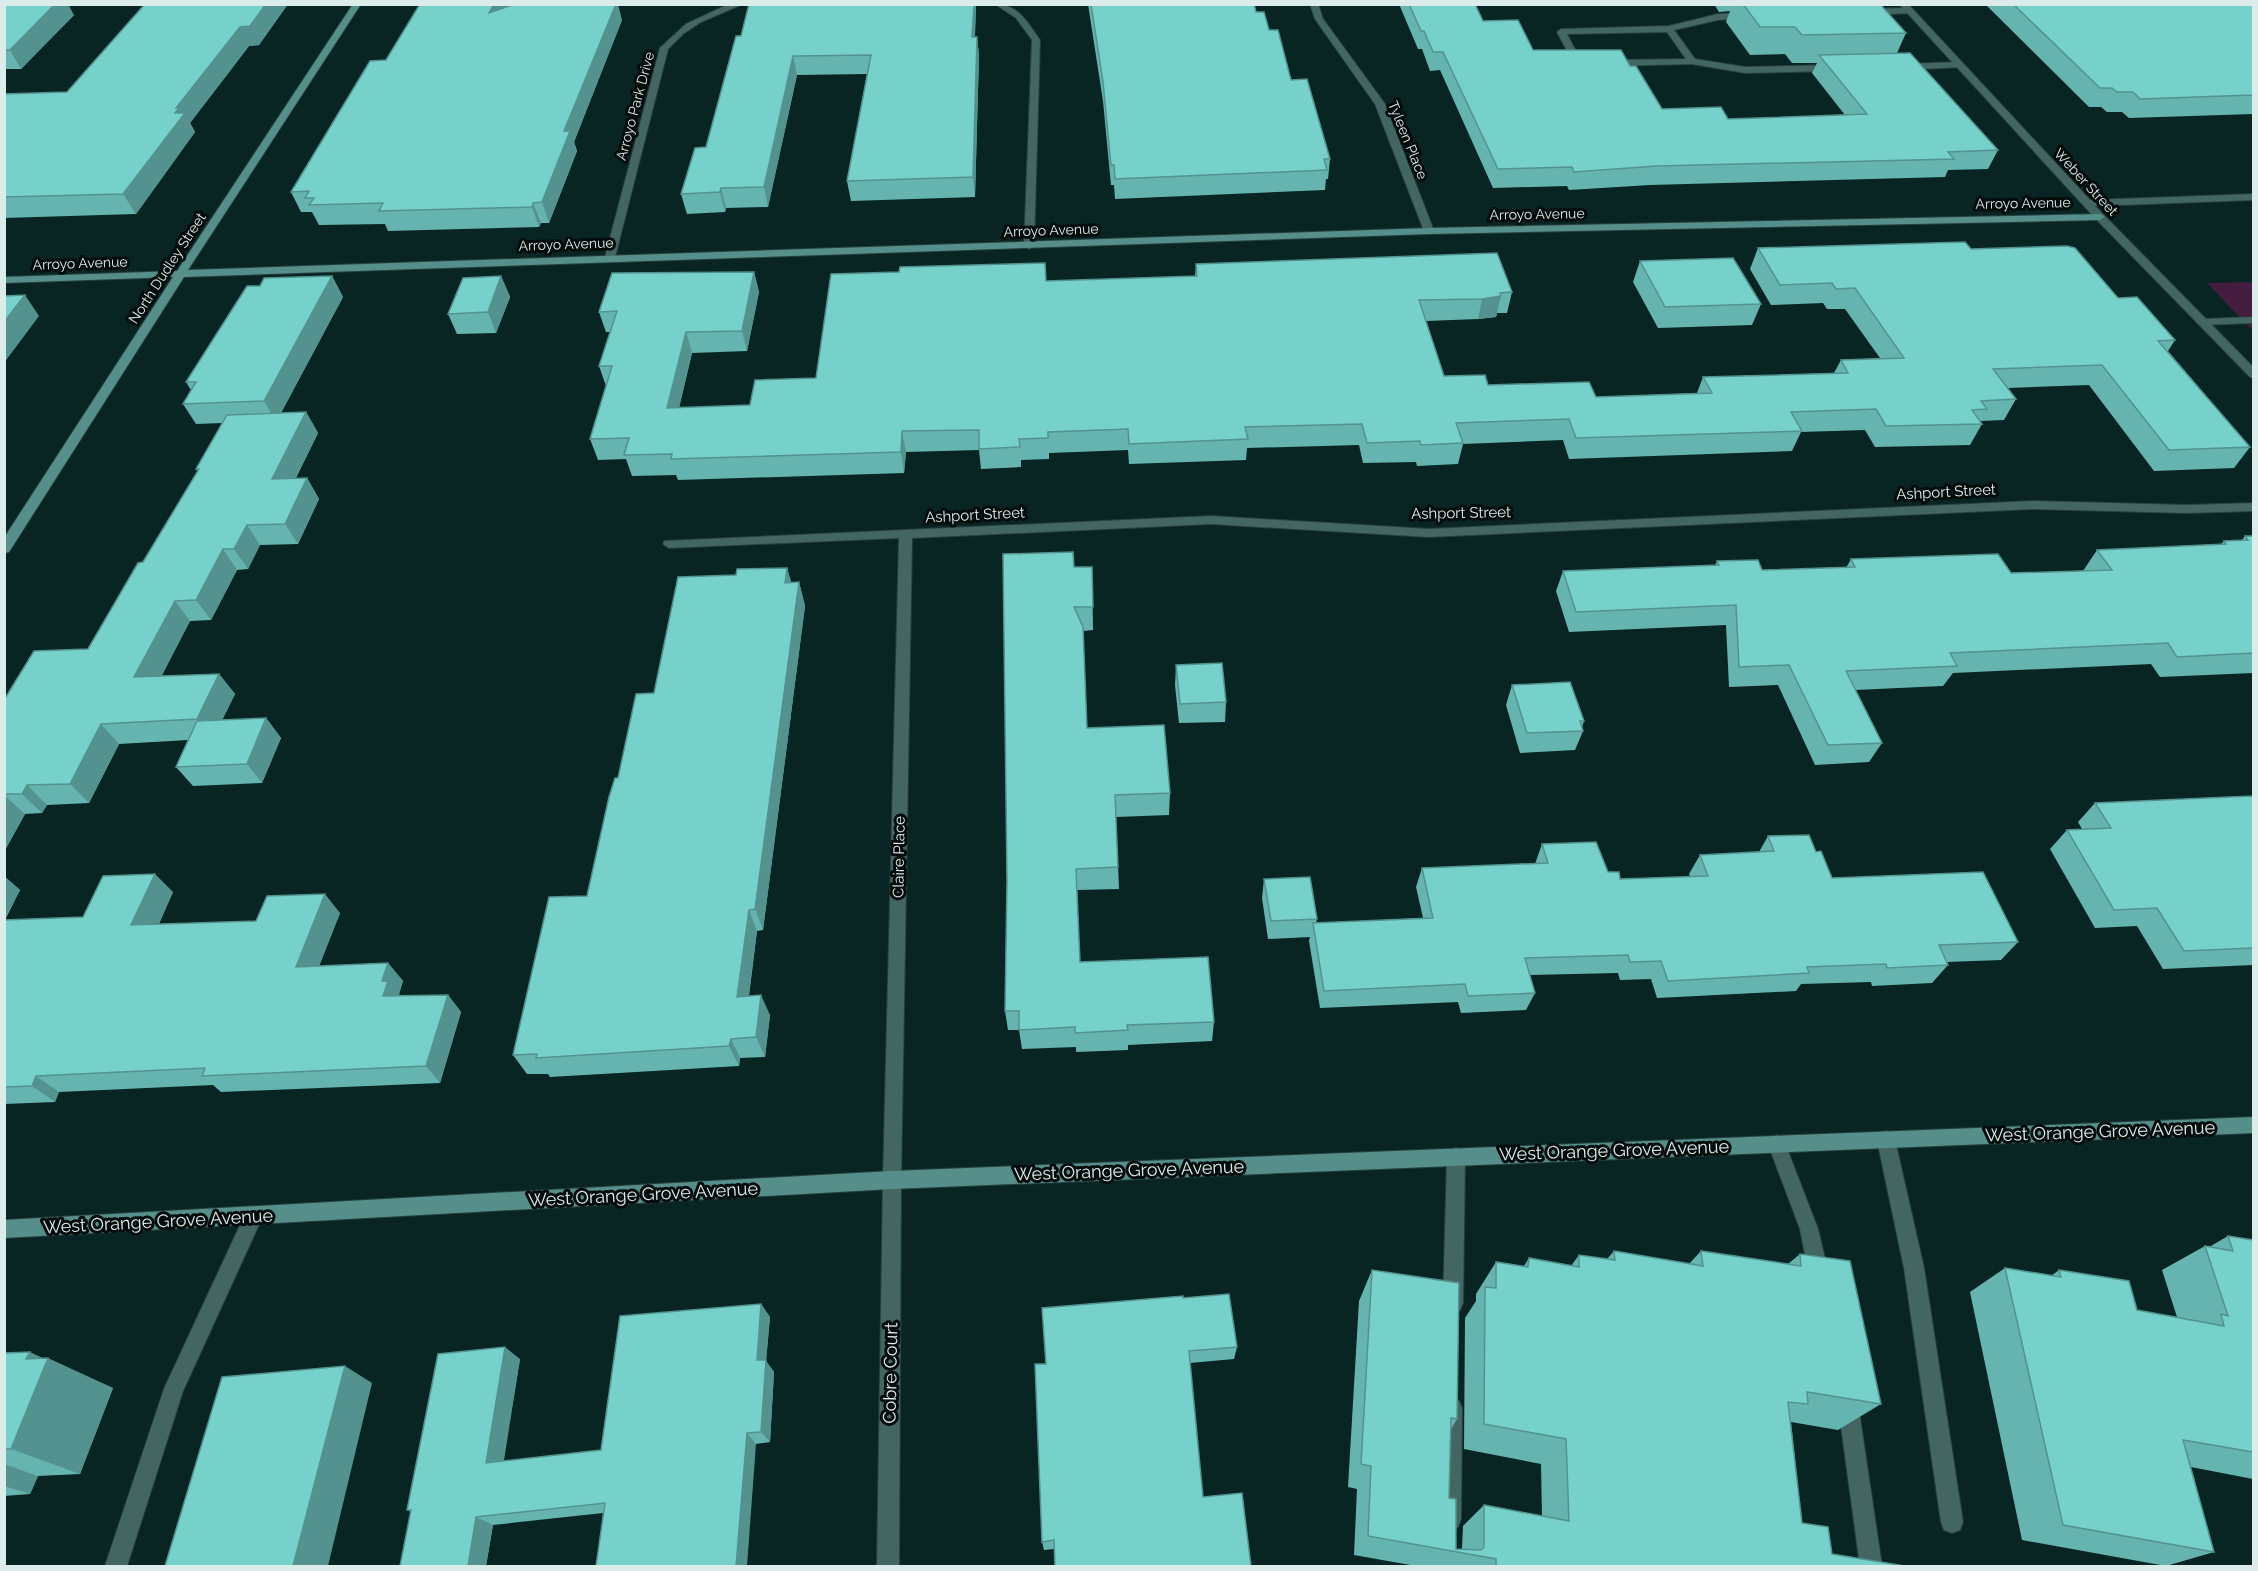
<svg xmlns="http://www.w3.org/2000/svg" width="2258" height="1571" font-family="Raleway,sans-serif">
  <rect width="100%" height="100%" fill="#082523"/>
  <path fill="#441c40" d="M2253,282v49l-46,-48z"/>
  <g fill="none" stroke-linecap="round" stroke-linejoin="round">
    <defs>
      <g id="lane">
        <path d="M1909,8l4,3 -1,2 -45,2 -4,-3 4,-3z"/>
        <path d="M1747,13l4,3 -1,2 -32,2 -44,10 21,29 50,8 89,-2 4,3 -4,3 -89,2 -53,-9 -82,2 -4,-3 4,-3 76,-1 -19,-27 -100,2 14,27 6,3 -9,3 -4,-3 -17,-32 4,-3 108,-3 49,-12z"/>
        <path d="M1960,62l4,3 -1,2 -60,3 -4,-3 4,-3z"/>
        <path d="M2254,317v6l-52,2 -6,-3 6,-3z"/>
        <path d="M1886,1131l6,3 3,6 29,128 39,254 -3,8 -8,3 -8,-3 -3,-8 -37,-254 -27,-128 3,-6z"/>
        <path d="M1777,1135l6,3 35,91 11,46 -3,7 -7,3 -7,-3 -3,-7 -9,-46 -32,-85 3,-6z"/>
        <path d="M1456,1148l6,3 3,6 -2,146 -3,7 -7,3 -7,-3 -3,-7 4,-146 3,-6z"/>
        <path d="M254,1207l7,3 2,6 -80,175 -56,175h-22l59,-177 83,-179z"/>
        <path d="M1848,1394l7,3 3,7 24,162h-22l-22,-162 3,-7z"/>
        <path d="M1452,1398l7,3 3,7 -1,111 -3,8 -8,3 -8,-3 -3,-8 3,-111 3,-7z"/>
      </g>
      <g id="street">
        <path d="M729,4h14l-42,18 -18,12 -15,15 -53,208 -9,2 -1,-2 55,-209 26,-24z"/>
        <path d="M995,4c23,0 33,19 45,36l-6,206 -5,3 -5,-3 8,-206 -16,-22z"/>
        <path d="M1310,4h8l5,15 62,85 49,127 -1,2 -9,-2 -49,-127 -60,-85z"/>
        <path d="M1899,4h9l182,196 164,-6v6l-159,6 159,162v10l-4,-1 -154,-158z"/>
        <path d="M2033,501l154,4 67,-2v8l-67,2 -154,-4 -604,28 -218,-13 -299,14 -11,642 -2,386h-22l6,-386 16,-642 -230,10 -6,-4 1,-3 547,-25 218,13z"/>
      </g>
      <g id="secondary">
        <path d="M353,4h8l-173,266 1241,-42 671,-14 5,3 -5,3 -671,14 -1245,43 -175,275 -5,1v-15l169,-261 -169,6v-6l173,-6z"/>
        <path d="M2254,1117v16l-1362,56 -888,49v-18l888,-49z"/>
      </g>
    </defs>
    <use href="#lane" stroke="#26413f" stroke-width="2"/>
    <use href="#street" stroke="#26413f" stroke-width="2"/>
    <use href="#secondary" stroke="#26413f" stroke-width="2"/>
    <use href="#lane" fill="#446663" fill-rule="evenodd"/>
    <use href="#street" fill="#446663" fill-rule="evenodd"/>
    <use href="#secondary" fill="#568e8a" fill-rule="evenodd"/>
  </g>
  <g fill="#66b4af">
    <path d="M4,4l70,11 -53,54h-17z"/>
    <path d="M145,4h143l-29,41 -10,1 -59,77 5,9 -59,82 -132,4v-124l63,-2z"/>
    <path d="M510,4l-1,2 113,14 -48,122 3,9 -28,72h-8l-2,4 -151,4 -3,-7 -66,1 -7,-13h-11l-10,-20z"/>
    <path d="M976,4l-1,33h2l2,19 -4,141 -124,4 -4,-20 20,-107 -70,1 -29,132 -42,1 -1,4 -38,2 -6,-20 25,-47 30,-111z"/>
    <path d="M1088,4h166l2,8 13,18 22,50 39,79 -2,20h-2l-1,11 -210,9 -1,-14h-3l-8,-84z"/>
    <path d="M1399,4h76l8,17 50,29 97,16 32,43 66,10 117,-4 -33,-42 5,-10h-25l-7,-9 -35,1 -24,-33 4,-11 -11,1 -5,-8h166l26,29 -9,20 101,97 -10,19 -40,1 -3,7 -295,8 -81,5 -2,-4 -74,2 -53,-118 -10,1 -8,-22h-4z"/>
    <path d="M1985,4h268v110l-124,4 -7,-6h-15l-6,-5h-12z"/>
    <path d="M1758,248l213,1 147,49 57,42 -7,11 82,96 -16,21 -80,3 -65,-86 -81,3 8,11 -12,21 -24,1 2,3 -12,21 -95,2 -10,-17 -64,2 -9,19 -223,8 -6,-19 -100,4 -5,20 -41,2 -1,-4 -53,1 -4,-18 -112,3 -1,12 -117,4 -1,-14 -79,3v6l-28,1v7l-40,2 -2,-19 -73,2 -2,21 -226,7 -2,-5 -44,1 -6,-17 -28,1 -8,-21 16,-53 -7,-20 11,-34h-4l-7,-20 155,-40 5,20 -12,59 -55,2 -13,55 71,-3 66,-27 229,-115 1,18 149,-5 1,-12 316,28 -5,21h-10l-1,4 -18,2 -52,2 18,55 44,9 108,12 101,-4 6,-16 131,-4 7,-13 39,-2 -35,-49h-18l-4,-6 -52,2 -21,-36z"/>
    <path d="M1640,261l121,43 -9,21 -94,3 -25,-46z"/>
    <path d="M332,276l11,21 -62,116 25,-1 12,21 -22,45h11l12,21 -21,45 -38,1 -12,24 -11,1 -26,50 -21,1 -29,55 58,-2 16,20 -13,26 44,-2 15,20 -19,45 -69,3 -17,-19 12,-27 -69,4 -30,59 -42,2 -5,8 -17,1 -21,38v-152l84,-51 55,-87 55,-90 -2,-3 26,-46 -26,1 -13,-20 8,-14 -5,-8 74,-96z"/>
    <path d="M501,276l9,21 -14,36 -39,1 -9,-20z"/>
    <path d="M2245,536h8v137l-93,4 -9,-13 -198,9 -10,13 -88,4 27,53 -13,19 -54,3 -37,-80 -49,2 -3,-62 -157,7 -13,-41 7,-20 152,-5 2,-5 45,9 84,-2 5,-9 160,14 72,-2 14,-21 124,-6 3,-3 18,-1z"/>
    <path d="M1074,567h18l1,63 -10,1 4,97 83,65 -1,22 -53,2 3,72 -42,1 3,72 134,60 -2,19 -84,4v5l-52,2v-5l-54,2 -3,-19h-11l-3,-19z"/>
    <path d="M787,568l4,15 8,-1 6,24 -42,324 -6,1 -8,65 21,19 -5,42 -25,1 -1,8 -189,11 -2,-3h-21l-14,-19 74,-159 31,-118 36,-85 82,-118z"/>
    <path d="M1176,665l50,37 -1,20 -46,1 -4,-38z"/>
    <path d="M1512,685l72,36 -2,6 1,4 -8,19 -55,3 -14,-48z"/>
    <path d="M2253,799v166l-90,4 -26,-43 -42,2 -45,-79 17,-19 15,-1 -4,-7 17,-19z"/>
    <path d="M1768,836l48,16 16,26 186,64 -17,18 -54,2 1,3 -16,18 -60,3 -1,-4 -70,2 -5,7 -139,7 -6,-19 -31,1 -2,-7 -88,2 5,18 -9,17 -65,3 -3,-11 -138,6 -11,-67 1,-4 -42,2 -6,-41 2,-19 53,40 -1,4 107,-5 -7,-31 6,-19 113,-4 7,-20 66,28 12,7 70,-2 -1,-3 11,-19 59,-3z"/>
    <path d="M4,876l16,14 -15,30 78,-3 90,-25 -14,32 97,-3 84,-8 -21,53 69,-3 15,18 -4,13 1,2 48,-1 13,17 -21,71 -219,9 -8,-7 -154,7 -4,10 -51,2z"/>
    <path d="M2228,1236l25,4v239l-62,-12 23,85 -48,14 -144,-26 -52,-248 35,-24 46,8 8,-6 78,40 40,7 -15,-47 43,-24 4,1z"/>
    <path d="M1614,1251l75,13 12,-13 87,13 12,-10 81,150 -43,26 -47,-8 11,101 30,31 73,12h-489l-62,-11 3,-66 -9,-2 11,-186 13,-31 85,149 -6,10 -2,69 7,51h6l1,-23 21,-21 58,11 -1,-52 -77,-15 1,-131 11,-17v-7l20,-32 28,4 5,-8 42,8 8,-11 28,4z"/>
    <path d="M1183,1298l54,49 -3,12 -44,4 -136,186 -10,1 -2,-8 4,-178z"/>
    <path d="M761,1304l9,13 -4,44 8,11 -4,70 -14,2 -153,69 -110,12 -7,41h-86l11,-54 -4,-2 113,-151 -17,102 98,-11z"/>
    <path d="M4,1353l39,5 70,30 -33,86 -42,2 -8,18 -26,2z"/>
  </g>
  <g fill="#53928e">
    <path d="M55,4h13l6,11 -53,54 -11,-19z"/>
    <path d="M266,4h22l-29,41 -10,1 -59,77 5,9 -59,82 -13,-20 52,-81 1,-5 64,-81z"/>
    <path d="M494,4h16l-15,28 -6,-19z"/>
    <path d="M616,4h2l4,16 -48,122 3,9 -28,72 -7,-21 22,-71z"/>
    <path d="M974,4h2l-2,52 -2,-19z"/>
    <path d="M977,37l2,19 -4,141 -2,-20z"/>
    <path d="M793,56l4,19 -29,132 -4,-20z"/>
    <path d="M721,188l5,20 -1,4 -5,-20z"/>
    <path d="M533,203l8,20 -2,4 -7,-20z"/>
    <path d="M754,272l5,20 -12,59 -5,-20z"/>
    <path d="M332,276l11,21 -67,125 -12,-21z"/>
    <path d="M501,276l9,21 -14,36 -8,-21z"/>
    <path d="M25,295l14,21 -35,47v-41z"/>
    <path d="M1501,296l-5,21 -18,2 4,-20z"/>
    <path d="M686,332l6,21 -18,76 -7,-21z"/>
    <path d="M306,412l12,21 -33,66 -13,-20z"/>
    <path d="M902,431l4,21 -2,21 -3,-21z"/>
    <path d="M307,478l12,21 -21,45 -13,-20z"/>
    <path d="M247,525l13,20 -12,24 -14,-20z"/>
    <path d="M223,549l14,21 -26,50 -15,-20z"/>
    <path d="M787,568l7,23 -9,-8z"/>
    <path d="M799,582l6,24 -42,324 -8,-21z"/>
    <path d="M175,601l15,20 -39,76 -17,-20z"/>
    <path d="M219,674l16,20 -22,45 -16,-20z"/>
    <path d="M266,718l15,20 -19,45 -15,-19z"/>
    <path d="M101,724l18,20 -30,59 -19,-19z"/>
    <path d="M27,785l20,20 -5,8 -20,-19z"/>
    <path d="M4,795l21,19 -21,38z"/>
    <path d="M155,874l18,18 -23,51 -19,-18z"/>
    <path d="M4,876l16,14 -16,30z"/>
    <path d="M325,894l15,19 -28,71 -16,-17z"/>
    <path d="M749,910l8,21 -11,86 -9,-20z"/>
    <path d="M388,963l15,18 -4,13 4,5 -20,-3 -1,-15z"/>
    <path d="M448,995l13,17 -21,71 -14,-17z"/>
    <path d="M761,995l9,20 -5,42 -9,-20z"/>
    <path d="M731,1039l9,19 -1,8 -10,-20z"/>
    <path d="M36,1076l23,16 -4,10 -23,-16z"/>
    <path d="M761,1304l9,13 -4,44 8,11 -4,70 -9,-10 -4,-72z"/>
    <path d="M505,1347l15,12 -18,114 -16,-10z"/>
    <path d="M30,1352l17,8 1,-2 65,30 -33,86 -69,-25 15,-90z"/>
    <path d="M345,1366l27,17 -44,183h-35z"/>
    <path d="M747,1433l9,11 -9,122h-11z"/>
    <path d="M4,1464l34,12 -8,18 -26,-8z"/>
    <path d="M476,1517l17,8 -7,41h-18z"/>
  </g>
  <g fill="#77d1cb" stroke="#53928e" stroke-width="1.5">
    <path d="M4,4h51l-45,46h-6z"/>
    <path d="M145,4h121l-16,22 -10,1 -64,81h3l-4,5h10l-62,81 -119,3v-103l63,-2z"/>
    <path d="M420,4h74l-5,9 26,-9h101l-52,127h6l-28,71 -9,1 -1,4 -153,4 4,-8 -74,2 5,-7h-9l4,-7 -18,1 79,-131 16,-1z"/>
    <path d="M749,4h225l-2,33h5l-4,140 -126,4 24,-126 -78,1 -29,131 -43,1 -1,4 -39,2 14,-46 11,-1 30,-111h5z"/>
    <path d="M1091,4h163l2,8h8l5,18h9l13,50 16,-1 23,80h-6l3,11 -212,9 -1,-14h-3l-8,-83z"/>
    <path d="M1409,4h66l8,17 35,-1 15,30h88l9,16h6l26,43 59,-2 7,12 139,-5 -48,-59 91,-2 88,97 -50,2 6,7 -298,7 -82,6 -2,-5 -74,2 -55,-117h-10l-9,-21h-3z"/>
    <path d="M1743,4h137l26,29 -104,2 -7,-8h-35z"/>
    <path d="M2013,4h240v91l-113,4 -7,-7h-16l-5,-4h-12z"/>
    <path d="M1965,242l6,7 96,-3 8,2 43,50 19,-1 38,43 -17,1 92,106 -81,3 -67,-85 -109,4 23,30 -35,2 6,8 -15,1 10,14 -96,2 -10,-17 -85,3 11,19 -226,7 -7,-19 -113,4 7,20 -42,2 -1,-4 -53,2 -5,-19 -117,3 3,12 -119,5 -1,-15 -80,3v6l-29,1 1,8 -41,2v-19l-77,1 -1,21 -230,7 1,-5 -48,1 5,-17 -39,1 22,-73h-13l18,-55 -18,1 13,-39 142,-1 -12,59 -56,1 -19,76 83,-3 5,-25 61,-2 15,-104 68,-2 1,-5 145,-4 1,18 151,-5 -1,-12 301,-11 15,39 -12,1 1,3 -19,3 -63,1 25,76 41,-1 3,10 101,-3 7,15 116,-4 -9,-16 145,-4 -7,-13 63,-2 -49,-70 -19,1 -4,-6 -52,2 -22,-37z"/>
    <path d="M1733,258l28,46 -96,3 -25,-46z"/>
    <path d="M332,276l-68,125 -81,3 13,-22h-10l61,-96h13l4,-8z"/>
    <path d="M501,276l-13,36 -40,2 15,-36z"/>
    <path d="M25,295l-21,27v-26z"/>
    <path d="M306,412l-34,67 35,-1 -22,46 -38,1 -13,24h-11l-27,51 -21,1 -41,76 85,-3 -22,45 -96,5 -31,60 -43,1 -5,9h-18v-94l30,-49 54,-2 50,-86 5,-1 56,-93h-3l31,-54z"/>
    <path d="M2245,536h8v117l-76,4 -9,-14 -218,10 7,13 -111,5 36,72 -54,2 -39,-80 -50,2 -3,-62 -160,7 -13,-41 156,-6 -2,-4 41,-1 4,10 93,-3 -4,-8 147,-5 13,19 101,-3 -15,-20 129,-6 -2,-3 24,-1z"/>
    <path d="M1073,552l1,15h18l1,40h-19l9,20 4,101 77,-3 6,68 -55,2 3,72 -42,2 4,93 128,-5 6,65 -87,3 1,5 -53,3v-6l-56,3v-19h-14l2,-130 -4,-327z"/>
    <path d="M787,568l-2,15 14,-1 -44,327 -6,1 -12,87 24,-2 -5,42 -25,2 -2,7 -193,12 1,-4 -24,1 36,-158 38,-1 22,-99 6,-19h3l18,-84 18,-1 24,-116 58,-2 1,-6z"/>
    <path d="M1222,663l4,39 -46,2 -4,-39z"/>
    <path d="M1570,682l14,39h-4l3,10 -56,2 -15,-48z"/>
    <path d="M266,718l-19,46 -71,3 21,-46z"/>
    <path d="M2252,796l1,3v149l-69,3 -27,-43 -43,2 -47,-80 44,-2 -16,-25z"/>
    <path d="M1809,835l7,17 5,-1 11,27 151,-6 35,70 -79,3 9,20 -61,3 -1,-4 -79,3 2,6 -141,8 -7,-20 -31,1 -2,-7 -103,3 10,35 -67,3 -3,-12 -141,7 -11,-68 120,-5 -11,-50 126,-5 -6,-19 54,-2 12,30h11l1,7 88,-3 -8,-21 74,-4 -6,-15z"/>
    <path d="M155,874l-24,51 125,-4 11,-25 58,-2 -29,73 92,-4 -6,18h6l-5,15 65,-1 -22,71 -224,10 3,-8 -169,8 -4,10 -28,1v-167l79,-3 20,-41z"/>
    <path d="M1310,877l7,42 -46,2 -7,-42z"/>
    <path d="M2228,1236l25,4v212l-70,-12 31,112 -151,-27 -58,-257 56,9 -2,-7 70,11 8,29 87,16 -3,-12 7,2 -23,-70 28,5z"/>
    <path d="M1614,1251l89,15 -2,-15 100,15 -1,-12 50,7 31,143 -74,-12 1,12 -20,-2 14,121 26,4 4,27 73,12h-409v-7l-128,-23 3,-70 -10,-2 11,-194 87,13 -2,136 -6,-1 -2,80 7,1v50l25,1 3,-3v-42l85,16 -3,-82 -82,-15 1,-137 11,1v-26l32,5 1,-9 50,9v-12l36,5z"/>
    <path d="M1229,1294l8,53 -48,4 14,146 39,-4 9,73h-196l-1,-26 -12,2 -7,-178h11l-4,-56 141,-12v2z"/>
    <path d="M761,1304l-4,56h9l-5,72 -14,1 -11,133h-140l9,-63 -129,14 -8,49h-68l11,-56h-4l31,-156 67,-7 -19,116 115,-13 19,-134z"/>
    <path d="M30,1352l-4,7 22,-1 -37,91h-7v-96z"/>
    <path d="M345,1366l-52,200h-128l57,-189z"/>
  </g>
  <g text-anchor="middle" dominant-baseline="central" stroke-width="6" stroke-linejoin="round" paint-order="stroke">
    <g font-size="14" fill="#dceceb" stroke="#030c0b">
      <text transform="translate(635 106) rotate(-75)">Arroyo Park Drive</text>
      <text transform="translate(1408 140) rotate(68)">Tyleen Place</text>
      <text transform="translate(2086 182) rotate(47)">Weber Street</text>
      <text transform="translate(2023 203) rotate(-1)">Arroyo Avenue</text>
      <text transform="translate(1537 214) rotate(-1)">Arroyo Avenue</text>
      <text transform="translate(1051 230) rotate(-2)">Arroyo Avenue</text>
      <text transform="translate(566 244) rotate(-2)">Arroyo Avenue</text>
      <text transform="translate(80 263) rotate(-2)">Arroyo Avenue</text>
      <text transform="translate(167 268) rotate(-57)">North Dudley Street</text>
    </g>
    <g font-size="15" fill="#dceceb" stroke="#030c0b">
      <text transform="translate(1946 492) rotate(-3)">Ashport Street</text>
      <text transform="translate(1461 513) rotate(-1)">Ashport Street</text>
      <text transform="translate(975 515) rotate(-3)">Ashport Street</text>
      <text transform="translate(899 857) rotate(-89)">Claire Place</text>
    </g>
    <g font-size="18" fill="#dceceb" stroke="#030c0b">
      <text transform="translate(2100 1131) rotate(-2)">West Orange Grove Avenue</text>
      <text transform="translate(1614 1150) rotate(-2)">West Orange Grove Avenue</text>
      <text transform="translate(1129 1170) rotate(-2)">West Orange Grove Avenue</text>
      <text transform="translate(643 1194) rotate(-3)">West Orange Grove Avenue</text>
      <text transform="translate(158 1221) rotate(-3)">West Orange Grove Avenue</text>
      <text transform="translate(890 1373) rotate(-89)">Cobre Court</text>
    </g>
  </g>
  <rect width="2258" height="1571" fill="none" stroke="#dceceb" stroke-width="12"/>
</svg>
